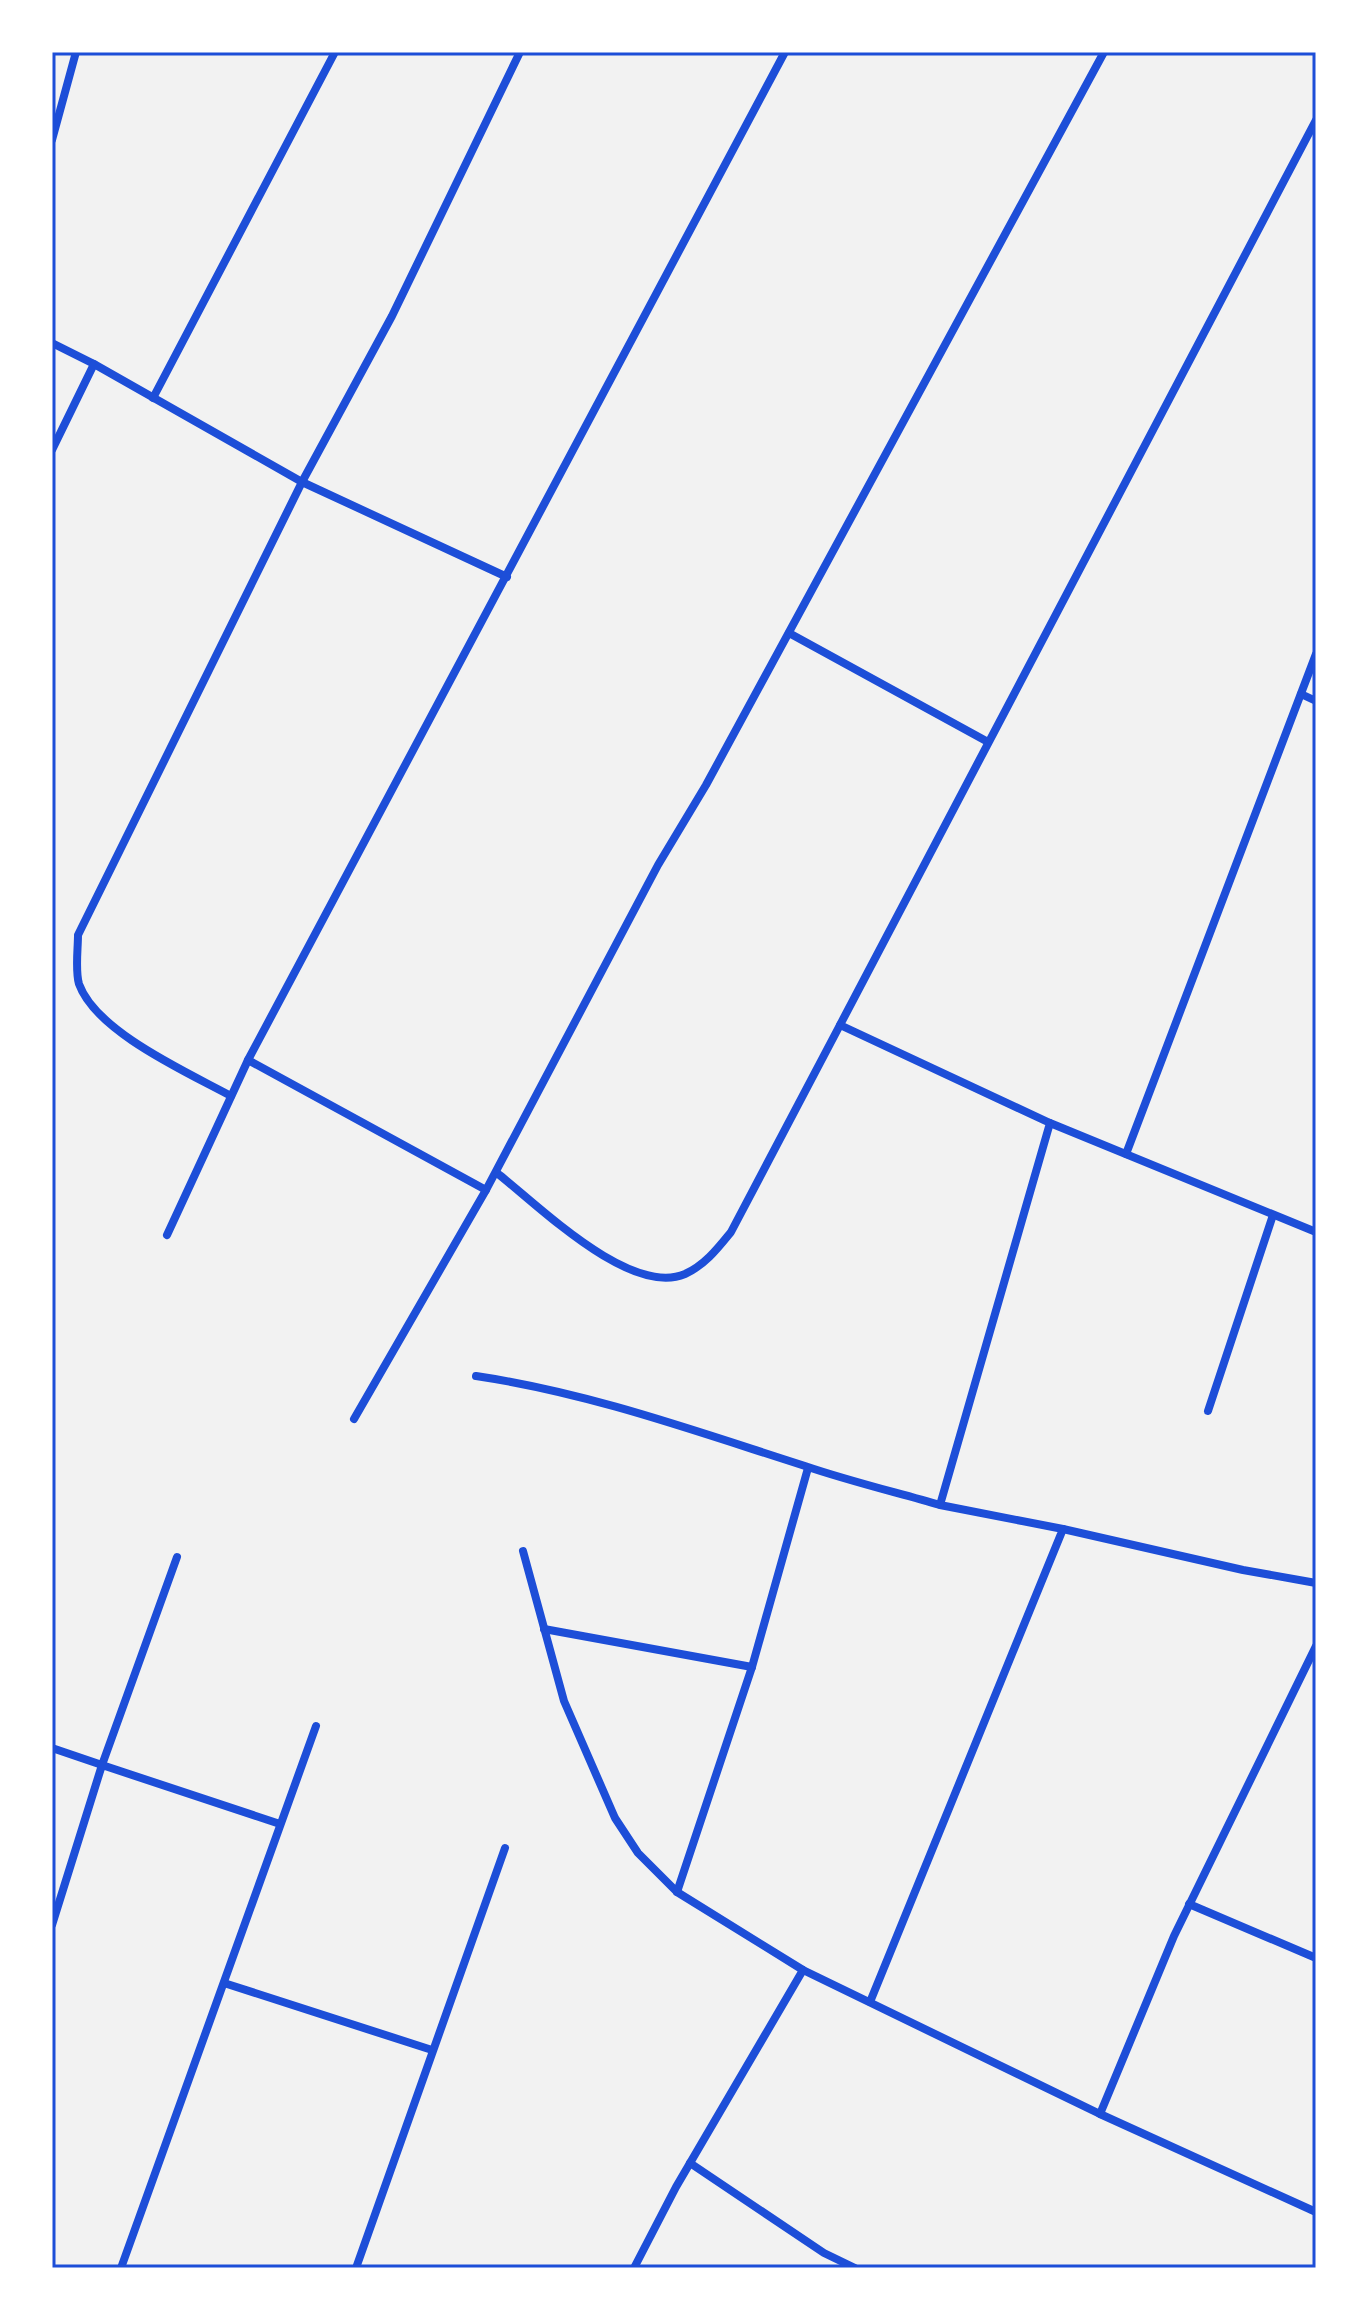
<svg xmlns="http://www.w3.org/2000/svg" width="1368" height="2320" font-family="'IBM Plex Sans',sans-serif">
  <rect width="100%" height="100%" fill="#f2f2f2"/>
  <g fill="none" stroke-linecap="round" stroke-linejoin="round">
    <g stroke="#1d4ed8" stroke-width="8">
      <path d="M52,140l24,-88"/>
      <path d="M52,343l42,21"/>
      <path d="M153,398l182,-346"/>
      <path d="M52,450l42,-86 208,118 90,-166 128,-264"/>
      <path d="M789,633l199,109"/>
      <path d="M1301,694l15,7"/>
      <path d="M840,1025l476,-905"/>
      <path d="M248,1060l238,130 172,-325 48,-80 398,-733"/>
      <path d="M231,1096c-42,-23 -135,-64 -152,-112 -4,-13 -1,-35 -1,-49l224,-453 205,95"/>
      <path d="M1050,1123l266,109"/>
      <path d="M1126,1154l190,-500"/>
      <path d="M497,1173c42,33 133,124 188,101 20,-9 33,-26 46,-42l109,-207 210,98 -110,382 123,24 -193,473"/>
      <path d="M167,1235l81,-175 537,-1008"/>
      <path d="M476,1376c114,17 219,55 329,90 44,15 90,26 135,39"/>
      <path d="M1208,1411l65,-196"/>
      <path d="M354,1419l132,-229"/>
      <path d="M1063,1529l180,41 73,13"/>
      <path d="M523,1551l41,150 51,117 23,35 39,39 126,78 297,144 216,98"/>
      <path d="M544,1629l208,38"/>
      <path d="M52,1748l50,17 75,-208"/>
      <path d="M677,1892l75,-225 56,-199"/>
      <path d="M1189,1904l127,54"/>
      <path d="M52,1925l50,-160 178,59"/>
      <path d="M224,1983l208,67"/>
      <path d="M1100,2114l74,-178 142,-290"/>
      <path d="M690,2163l134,90 31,15"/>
      <path d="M121,2268l195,-542"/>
      <path d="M356,2268l149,-420"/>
      <path d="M634,2268l42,-81 127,-217"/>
    </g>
  </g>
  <rect width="1368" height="2320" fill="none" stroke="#ffffff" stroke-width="108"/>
  <rect x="54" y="54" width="1260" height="2212" fill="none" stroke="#1d4ed8" stroke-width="3"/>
</svg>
